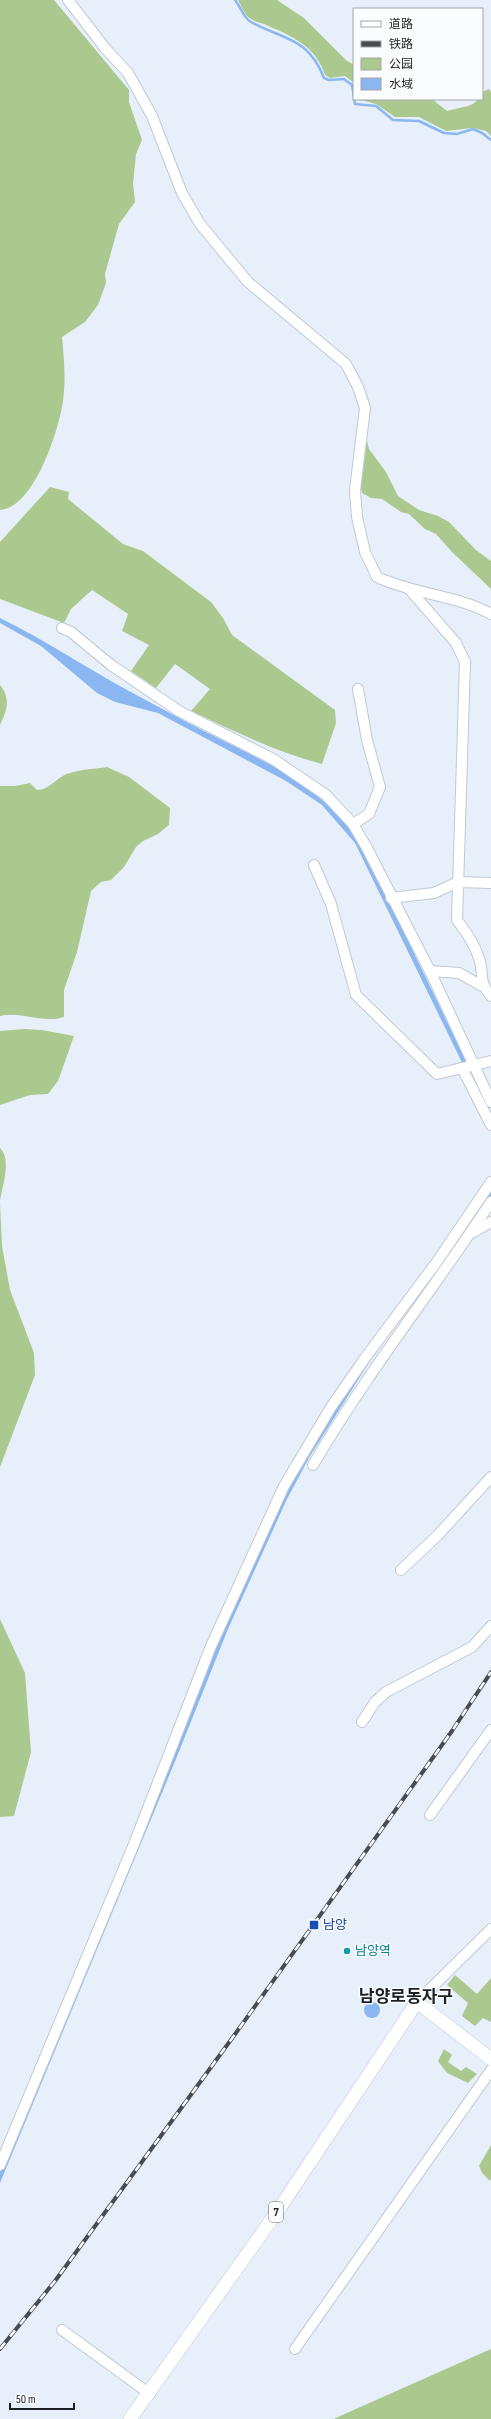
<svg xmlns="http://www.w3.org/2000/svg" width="491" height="2419" font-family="'Sofia Sans Condensed','Noto Sans SC','Noto Sans KR',sans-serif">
  <rect width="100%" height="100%" fill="#e7f0fa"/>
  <g fill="#abc98e">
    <path d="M0,0h54l75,90v12l13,38 -6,14 -3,30 2,18 -16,22 -14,50 1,9 -8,22 -13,17 -23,15c2,22 4,42 1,64 -4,29 -29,107 -63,109z"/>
    <path d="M238,0h39l27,18 42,42 8,5v18l-9,-7 -15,2 -5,-3c-10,-30 -34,-39 -61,-51 -6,-2 -12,-3 -17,-8 -4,-4 -6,-11 -9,-16z"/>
    <path d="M489,89l2,3v44l-5,-5 -13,-3 -27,3 -27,-14h-24l-19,-13 -18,-5h74l15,12c21,-6 26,-2 37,-20z"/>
    <path d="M366,437l3,12 17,23 12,24 21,14 19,6 11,6 27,28 15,11v28l-39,-37 -16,-18 -11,-5 -16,-15 -8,-2 -19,-13 -11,-1 -9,-5 -2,-11z"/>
    <path d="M50,487l19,5 -1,7 55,45 20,7 68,51 12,16 9,17 103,75 1,13 -14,41c-46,-12 -88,-33 -131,-53l19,-22 -35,-25 -19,24 -25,-17 18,-26 -27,-14 6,-17 -36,-24 -21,19 -7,14 -64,-24v-57z"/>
    <path d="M0,685c11,14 7,25 0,40z"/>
    <path d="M107,767l22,10 41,31 -1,17 -11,9 -15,7 -7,6 -12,20 -13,13 -10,2 -10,9 -14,61 -13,38v27c-22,7 -43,-6 -64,-1v-230h15l15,-3 7,7c13,0 20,-14 33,-17 12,-4 25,-4 37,-6z"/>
    <path d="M24,1029l18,1 32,6 -16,45 -10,13 -18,1 -30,10v-74z"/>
    <path d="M0,1148c12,11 2,40 0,53z"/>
    <path d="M0,1203l2,43 8,44 24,63 1,22 -35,92z"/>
    <path d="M0,1619l25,54 6,79 -17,64 -14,1z"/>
    <path d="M455,1975l22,19 14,-16v44l-8,-4 -8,8 -13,-10 6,-13 -21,-18z"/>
    <path d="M444,2049l8,6 -4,7 13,9 5,-4 11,7 -9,9 -21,-10 -9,-12z"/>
    <path d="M491,2145v34l-1,2 -8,-8 -3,-7z"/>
    <path d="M491,2349v70h-157l6,-3z"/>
  </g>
  <g fill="#8ab7f2">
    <path d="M0,618c45,22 85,49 129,73 25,13 49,27 75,40 60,30 118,54 157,113l130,268v10l-136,-279 -33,-38 -36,-24 -128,-68 -43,-11 -18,-9 -56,-47 -41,-23z"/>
    <path d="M491,1188v8l-9,13 -112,152 -60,95 -23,43 -59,130 -52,130 -176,424v-11l210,-514 73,-161 50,-87z"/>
    <circle cx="372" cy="2010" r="8"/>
  </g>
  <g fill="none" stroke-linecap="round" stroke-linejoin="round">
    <path stroke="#8ab7f2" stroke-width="2.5" d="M235,0c6,7 8,18 16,22 33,18 57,15 73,56l5,2 15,-1 8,6 3,19 21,2 17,14 26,1 25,12 13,1 16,-5 9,4 9,7"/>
    <defs>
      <g id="minor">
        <path d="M68,0l37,48 23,25 24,43 30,77 18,31 48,58 98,82 12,23 7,21 -10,82 2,27 8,35 12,25c36,17 79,18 114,37"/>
        <path d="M410,590l46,53 9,19 -8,258c9,12 17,23 22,38 6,17 -2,22 12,38"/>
        <path d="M62,628l9,4 40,33 68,46 94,48 53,36 27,29 14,24 63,123 29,2 23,13"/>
        <path d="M353,824l16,-10 11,-27 -13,-47 -9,-51"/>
        <path d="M314,865l17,39 25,91 81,79 54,-13"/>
        <path d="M391,898l43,-5 24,-11 33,1"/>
        <path d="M430,971l61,131"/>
        <path d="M462,1068l29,57"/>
        <path d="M472,1233l19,-11"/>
        <path d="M313,1465c54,-92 120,-175 178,-263"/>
        <path d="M401,1570l37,-35 53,-58"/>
        <path d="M362,1722l13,-20 11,-10 86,-45 19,-21"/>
        <path d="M430,1815l61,-85"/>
        <path d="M417,2002l74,-73"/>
        <path d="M0,2165l134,-321 77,-198 73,-160 47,-79 34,-49 71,-95 55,-81"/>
        <path d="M62,2330l88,64"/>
        <path d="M295,2349l196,-279"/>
      </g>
      <path id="major" d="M130,2419l149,-210 138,-207 74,57"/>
    </defs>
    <use href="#minor" stroke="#c0c9d2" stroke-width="12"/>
    <use href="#major" stroke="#c0c9d2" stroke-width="14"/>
    <use href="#minor" stroke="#fff" stroke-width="10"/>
    <use href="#major" stroke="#fff" stroke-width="13"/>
    <defs>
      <path id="rail" d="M0,2349l55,-68 178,-244 219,-306 39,-59"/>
    </defs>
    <use href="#rail" stroke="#474c50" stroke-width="4"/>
    <use href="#rail" stroke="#fbfcfe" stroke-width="2.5" stroke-dasharray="8" stroke-linecap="butt"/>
  </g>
  <rect fill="#1a4fb4" stroke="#fbfcfe" stroke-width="1.5" x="309" y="1920" width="10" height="10" rx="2"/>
  <circle fill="#0f9aa8" stroke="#fbfcfe" stroke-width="1.5" cx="347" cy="1951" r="4"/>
  <g text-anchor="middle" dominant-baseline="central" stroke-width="3" stroke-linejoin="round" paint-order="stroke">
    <rect fill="#fbfcfe" stroke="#5f6265" stroke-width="1" x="269" y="2202" width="14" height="20" rx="3"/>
    <g font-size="12" font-weight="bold" fill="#1c2023">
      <text x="276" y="2212">7</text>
    </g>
    <g font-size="13" fill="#164399" stroke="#fbfcfe" text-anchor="start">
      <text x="323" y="1925">남양</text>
    </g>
    <g font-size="13" fill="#0d838f" stroke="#fbfcfe" text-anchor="start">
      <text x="355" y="1951">남양역</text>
    </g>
    <g font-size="17" font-weight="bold" fill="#1c2023" stroke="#fbfcfe">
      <text x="406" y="1997">남양로동자구</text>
    </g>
  </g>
  <rect x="353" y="8" width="130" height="92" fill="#fbfcfe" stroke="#a2a4a6"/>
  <rect x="361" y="21" width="20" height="6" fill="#ffffff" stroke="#a2a4a6"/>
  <text x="389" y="28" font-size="12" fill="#1c2023">道路</text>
  <rect x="361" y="41" width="20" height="6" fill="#474c50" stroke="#a2a4a6"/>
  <text x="389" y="48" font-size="12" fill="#1c2023">铁路</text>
  <rect x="361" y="58" width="20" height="12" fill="#abc98e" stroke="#a2a4a6"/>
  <text x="389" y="68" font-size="12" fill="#1c2023">公园</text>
  <rect x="361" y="78" width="20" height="12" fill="#8ab7f2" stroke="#a2a4a6"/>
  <text x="389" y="88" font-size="12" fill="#1c2023">水域</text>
  <path d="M10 2403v6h64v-6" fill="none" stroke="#1c2023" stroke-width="2"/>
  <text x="16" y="2403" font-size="12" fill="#1c2023" stroke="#fbfcfe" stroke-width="3" paint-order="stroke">50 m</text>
</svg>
